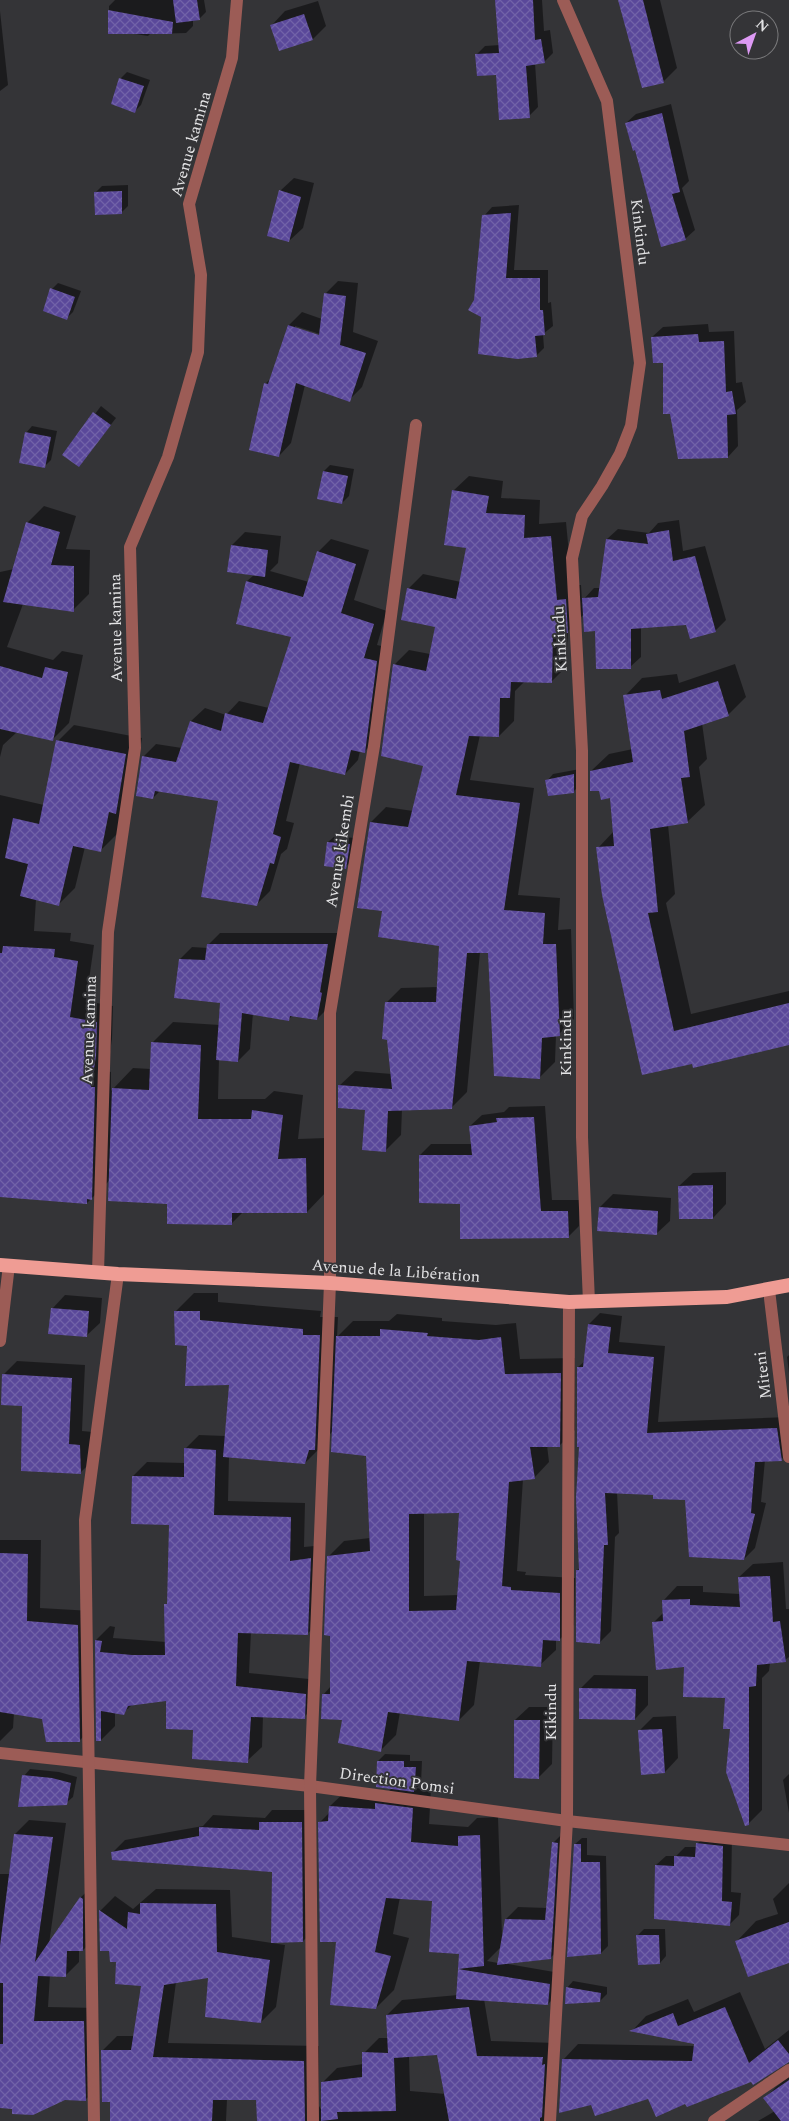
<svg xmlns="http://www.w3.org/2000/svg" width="789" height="2121" font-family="Spectral,serif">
  <defs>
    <pattern id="building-cross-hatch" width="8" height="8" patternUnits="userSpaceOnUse" patternTransform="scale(1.25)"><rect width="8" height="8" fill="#5a489a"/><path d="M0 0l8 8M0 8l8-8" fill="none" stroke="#7162a8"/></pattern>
  </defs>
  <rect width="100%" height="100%" fill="#343437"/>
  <g fill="#0007" fill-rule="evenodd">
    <path d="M115,0h89l2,12 -7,7 -6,1v6l-7,7 -36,1 -2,2 -19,-3h-20v-27z"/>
    <path d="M496,0h46l2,31 6,-1 3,23 -9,9 -9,1 3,44 -9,9 -32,-42 -21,-19 9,-9 15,-1z"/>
    <path d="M619,0h41l17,68 -13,13z"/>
    <path d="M318,1l8,25 -13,13 -33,11 -8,-25 13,-14z"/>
    <path d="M0,11l8,74 -8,6z"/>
    <path d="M127,72l23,8 -9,25 -6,6 -23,-8 9,-25z"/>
    <path d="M671,104l18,77 -7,7 13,42 -10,9 -49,-91 -10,-25 10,-9z"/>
    <path d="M294,178l20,5 -11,45 -14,13 -9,-50z"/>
    <path d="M128,185v21l-7,7 -25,-21 6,-6z"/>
    <path d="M519,205l-5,65h34v33l3,-1 2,24 -10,8 1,14 -8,8 -54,-40 -7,-16 9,-84 8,-9z"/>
    <path d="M338,281l20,2 -5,49 25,9 -16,46 -13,13 -44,-15 -14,58 -12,13 -14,-72 6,-6 18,-53 13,-13 20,7 3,-25zM295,326l31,10 -1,3 -30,-11z"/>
    <path d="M58,283l23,8 -8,21 -6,6 -15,-29z"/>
    <path d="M708,324l1,8 25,-1 2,52 6,-1 4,20 -9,8 1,36 -10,11 -76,-120 11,-10z"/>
    <path d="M101,406l15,12 -37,48 -15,-11z"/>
    <path d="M32,426l25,5 -6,29 -6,6 -19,-33z"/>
    <path d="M330,465l24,4 -5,27 -7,7 -18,-32z"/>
    <path d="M469,476l34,5 -2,17 39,2 -1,24 27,-2 6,63h9l1,16 12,-13h7l6,-49 11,-10 31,4 9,-10 21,-3 4,31 22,-5 21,74 -11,11 -29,-7 -45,3v30l-11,10 -46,-53 -16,17 -2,36 -15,15 -26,-1 -10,10 -1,30 -15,15 -19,-1 -10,45 64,8 -16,107 42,3 -2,32 13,-1 3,90 -15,15 -3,1 -1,27 -16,16 -50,-126h-9l-13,140 -15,15 -50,2 -1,26 -16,16 -19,-42 -27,-23 16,-15 37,3 -6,-71 15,-15 37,-1 2,-42 -69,-123 15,-15 27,4 11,-46 -30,-100 15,-15 21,4 6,-28 -28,-37 15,-15 38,8 7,-35 -15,-56z"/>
    <path d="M44,506l32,10 -10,33 24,1 -1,44 -16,16 -50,-6 -16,43 46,13 9,-9 21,4 -14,68 -17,17 -35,-8 -14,13 -3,12v-185l14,-3 13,-46z"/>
    <path d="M245,532l36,4 -3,27 -8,8 39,11 9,-30 13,-13 38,11 -15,50 33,11 -10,34 13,3 -12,90 -14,14 -4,-1 -2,9 -13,14 -45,-11 -14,58 8,2 -7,26 -6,5 -11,37 -14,14 -37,-105 -58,-10 -8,8 -10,-41 13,-13 26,4 9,-27 14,-13 21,7 13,-14 30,7 24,-72 -46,-55 7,-6 -26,-4 4,-26z"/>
    <path d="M735,664l11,33 -17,17 -27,9 5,36 -8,8 6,38 -18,17 -19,3 7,69 -9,9 25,111 98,-23v53l-146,29 -45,-225 16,-17 -3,-34 -11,-8 -9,-18 18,-17 24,-5 -8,-53 17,-18 35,-4 2,9z"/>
    <path d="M74,725l68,13 -10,58 -15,38 -17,17 -15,-4 -10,41 -17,17 -22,-6 -2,32 37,2 -1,8 24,4 -8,56 27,5 -1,33 -5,32 4,1v19l22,-23 18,1 1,-26 21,-21 47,3 2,-23 -42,-43 12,-12 16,1v-3l12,-12h119l-10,74 -12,12 -24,-4 -4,4 -36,-6 -3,36 -12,12 -19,-2 -1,40h47l9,-8 29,4 -5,44 28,-1 1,53 -20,21 -63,-1 -12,12 -64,-20 -58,-23 -23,23 -87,-8v-400l44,10 14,-64z"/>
    <path d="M580,769v16l-7,7 -26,-11 6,-7z"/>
    <path d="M335,836l20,2 -3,23 -7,6 -17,-25z"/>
    <path d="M545,1106l7,94h27v26l-11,11 -107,-35 -41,-47 11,-11h41l-2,-18 12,-11 22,-3 5,-5z"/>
    <path d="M726,1172v32l-13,14 -34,-32 14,-13z"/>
    <path d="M613,1194l58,4 -1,23 -14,13 -56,-27z"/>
    <path d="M194,1293h24v9l103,9 -1,6h18l-1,20 16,-16h36l8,-7 45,4v3l54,4 20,-2 4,36 55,-1v72l-15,15h-13l2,17 -15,16 -11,1 -6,92 9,1 -1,3 50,3 -1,47 -15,15h-3v10l-16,15 -60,-4 -6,44 -15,15 -59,-8 -4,23 -16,16 -36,-33 -21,-23 8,-9 -3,-129 16,-16 26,-3 -3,-83 -33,-25 -10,10 -1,5 -18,18 -76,-7 -1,45 77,2 -1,44 21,-2 -3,75 -15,14 -56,-2 -2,41 70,7 -1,23 -14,14 -41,-1 -1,31 -15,14 -52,-33 -28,-29 -35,6 -9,8 -8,-1v14l-14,14h-3l-2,-100 14,-14 5,1 -2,11 53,4v-37l3,-3 2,-78 -38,-48 14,-14 38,1v-14l14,-14 27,1 4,-52 -41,-39 -13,-34zM460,1511l1,48 -2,36 -35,1v-84z"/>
    <path d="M65,1295l37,3 -2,25 -14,13 -34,-27z"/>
    <path d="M600,1313l22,3 -3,26 46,4 -7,76 130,-5 1,35 -8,8h-16l-4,42 5,1 -11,45 -11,11 -58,-60 -32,-5 -37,-2 2,41 -4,4 -4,94 -11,11 -23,-72 3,-2v-123l-2,-78 7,-6 4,-37z"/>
    <path d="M789,1355v18l-2,-16z"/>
    <path d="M17,1361l68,4 -3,66 11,1 1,27 -14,14 -56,-69 -21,-29z"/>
    <path d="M0,1540h41l-1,68 52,3 2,115 -14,14 -37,-22 -29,-5 -1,15 -13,13z"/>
    <path d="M783,1562l3,47h3v48l-4,3 -15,3 -1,8 -7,7v132l-14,14 -22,-127 -41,-31 -32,-43 11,-11v-12l13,-14h26v6l37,2 -1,-17 14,-13z"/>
    <path d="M594,1675l54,1v29l-13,14 -54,-31z"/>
    <path d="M529,1707h24l-1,57 -13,13 -24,-57z"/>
    <path d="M676,1716l2,42 -13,14 -26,-41 14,-14z"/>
    <path d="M385,1754l25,1v6h12l-1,23 -5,4 15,2 -2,34 39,3 9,-9 21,-1 4,118 4,-16 12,-12 30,1 5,-65 12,-12 -2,115 -13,12 -47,5 57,10 -1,20 -11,11 -64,-5 7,42 66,2 -4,78h-294l-2,-23 -30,1 -1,22h-115v-20l-9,-50 15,-15h18l8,-51 -25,-25 -8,-10h-9l-1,-39 15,-15 18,13 23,-20 74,1 2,47 53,8 -9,62 -15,15 -52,-45 -33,5 -8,61 151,3v60l3,5v-28l15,-15 26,-4 1,-11 15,-15h9l-1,-23 15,-15 56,-5 1,-26 3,-2 -2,-14 -27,-53 -33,-3 -7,37 16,4 -15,52 -18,18 -39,-67 -17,-119 10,-10v-6l19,-18 40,3 3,-3 -14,-27zM501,1947l-3,16 -11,-2zM439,2054l7,40 -36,-3 -1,-35z"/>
    <path d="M30,1769l29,3 18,5 -4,20 -7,6 -42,-27z"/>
    <path d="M789,1774v39l-6,-33z"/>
    <path d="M272,1810h42l1,119 -12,12 -29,-70 -161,-19 12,-12 78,-14 10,-11 52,3z"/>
    <path d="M29,1820l37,3 -17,121 32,-47 14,-13 2,52 -14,14h-4v12l-14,14 -15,-1 -2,32 50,1 1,78 -14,14 -21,-2 -50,10 -14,-1v-233h9l6,-40z"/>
    <path d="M707,1834l25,3 -1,55 10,1 -2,22 -9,9 -74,-59 10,-9h10l9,-9h12v-3z"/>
    <path d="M582,1838h5v17l19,1 2,90 -7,7 -26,-109z"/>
    <path d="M789,1883v79l-52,-21 19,-20 22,-7 -5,-15z"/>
    <path d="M644,1929h21l1,27 -6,7 -23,-27z"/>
    <path d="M573,1981l34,6v7l-7,7 -33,-13z"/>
    <path d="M740,1992l25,57 24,-19v30l-38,20 -66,22 -36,-5 -57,7 -29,-44 15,-16 117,2 1,-3 -64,-12 14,-15 42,-17 6,13z"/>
    <path d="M789,2077v44h-31l17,-10 -10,-13 11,-11z"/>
  </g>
  <g fill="url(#building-cross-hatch)" fill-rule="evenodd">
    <path d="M173,0h24l3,20 -24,3z"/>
    <path d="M495,0h38l2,40 6,-1 4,24 -19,3 4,52 -31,2 -3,-45 -19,1 -2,-22 24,-1z"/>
    <path d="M618,0h25l21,83 -22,5z"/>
    <path d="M108,10l65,12 -1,12h-64z"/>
    <path d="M304,14l9,26 -34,11 -9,-26z"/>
    <path d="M119,78l25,8 -9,27 -24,-9z"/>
    <path d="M662,113l18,79 -8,2 14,46 -25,7 -26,-97 -2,1 -8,-28z"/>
    <path d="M279,190l22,7 -12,45 -22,-6z"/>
    <path d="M122,191v23l-27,1 -1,-23z"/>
    <path d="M511,213l-5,65h34v32h3l2,25 -10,1 2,21 -20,2 -39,-5 3,-37 -13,-7 6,-10 8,-85z"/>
    <path d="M50,288l25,9 -8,23 -24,-9z"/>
    <path d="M324,293l22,3 -6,49 26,8 -16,49 -54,-19 -17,74 -30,-7 15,-67 4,1 20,-59 31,10z"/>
    <path d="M698,334l1,8 25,-1 2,51 6,-1 4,23 -9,1 1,43 -50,1 -8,-45h-7v-51h-10l-2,-26z"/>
    <path d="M93,412l18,13 -32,42 -17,-12z"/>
    <path d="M25,432l26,5 -6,31 -26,-5z"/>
    <path d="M323,471l25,5 -6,28 -25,-5z"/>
    <path d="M452,490l37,6 -3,17 39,2 -1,23 27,-2 6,64 9,-1 2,34 -15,1 -1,49 -41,-1 -1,16h-10l-1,39 -30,-1 -13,59 64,8 -16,107 41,3 -2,31h13l4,92 -18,2 -2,41 -46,-3 -6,-123h-21l-15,156 -64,2 -2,41 -24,-2 3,-40 -27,-2v-23l54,4 -5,-49 -5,-1 3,-37h51l3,-56 -61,-9 4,-26 -25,-3 13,-86 38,5 15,-61 -42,-10 12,-92 33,7 9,-44 -34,-7 6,-32 49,11 10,-51 -22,-3z"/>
    <path d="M26,522l34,10 -9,33 23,1v46l-71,-10z"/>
    <path d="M669,530l4,31 22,-5 21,76 -26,7 -4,-14 -55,4v40h-35l-1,-38 -11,1 -2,-34 16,-1 8,-58 42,5 -2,-10z"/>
    <path d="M231,545l37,5 -3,27 -38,-5z"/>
    <path d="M317,551l39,13 -15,49 33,11 -10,34 13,3 -12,92 -14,-3 -6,25 -55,-13 -17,72 8,3 -7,27 -4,-1 -13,43 -56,-9 17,-96 -63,-10 -2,8 -17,-3 6,-40 34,6 14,-41 31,10 4,-18 38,10 28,-86 -55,-13 10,-43 57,16z"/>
    <path d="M0,666l42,12 3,-11 23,5 -15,69 -53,-12z"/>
    <path d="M718,681l11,35 -45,15 6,46 -9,1 7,45 -38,6 8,83 -10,1 26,118 115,-28v42l-96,23 -1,-4 -50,11 -40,-180 -6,-48 18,-1 -4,-48 -9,2 -2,-9h-9v-20l43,-9 -10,-67 37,-5 2,9z"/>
    <path d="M56,740l70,14 -10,60 -7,-2 -8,40 -28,-6 -14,60 -39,-10 8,-32 -23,-6 8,-40 26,6z"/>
    <path d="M574,774v19l-26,3 -3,-16z"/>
    <path d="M327,842l23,2 -4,25 -22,-3z"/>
    <path d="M207,944h121l-8,48 2,1 -5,27 -27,-4 -1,5 -47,-8 -4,49 -22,-2 4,-57 -46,-5 5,-39 26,1z"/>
    <path d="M3,946l52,3 -1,8 24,4 -8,56 27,5 -1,34 -5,31h4l-3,113 -5,-1v5l-87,-7v-244h2z"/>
    <path d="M151,1042l50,3 -3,74h53l1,-9 31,5 -5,44 28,-1 1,55h-75v12l-65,-1v-20l-59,-3 4,-113 37,2z"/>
    <path d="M534,1117l7,94h27l1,27 -109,1v-35l-41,-1v-48h53l-3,-29 28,-4 -1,-4z"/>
    <path d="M713,1185v34h-34l-1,-33z"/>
    <path d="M599,1207l59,4 -1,24 -60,-4z"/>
    <path d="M51,1308l38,3 -2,26 -39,-3z"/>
    <path d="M174,1311h26v9l103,9v6h17l-5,115h-6l-4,14 -82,-7 6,-72 -44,1 2,-40 -12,-1z"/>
    <path d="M588,1324l23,3 -3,26 46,4 -7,76 130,-5 5,33 -27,1 -4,51 4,1 -11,46 -55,-3 -4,-57 -32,-1v-4l-48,-2 3,52h-4l-4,99 -24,-2v-72h3l-3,-72 3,-51h-2v-80h6z"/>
    <path d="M380,1329l48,4 -1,3 52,4 22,-3 4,37 56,-1 -1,74h-30l5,32 -26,3 -7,104 9,1v3l49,3v48l-17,-1 -2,27 -74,-6 -8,60 -71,-9 -7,40 -43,-9 4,-23 -21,-1 1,-25h8v-58l-6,-1 3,-79 43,-5 -4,-95 -35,-4 5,-116h44zM459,1513l-3,47 4,1 -4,49 -47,1v-97z"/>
    <path d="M2,1374l70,4 -3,66 11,1 1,29 -60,-3 1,-65 -21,-1z"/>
    <path d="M184,1448l32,2 -2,65 77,2 -1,44 21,-3 -3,77 -70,-2 -2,53 70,8 -1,25 -54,-2 -3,46 -56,-4 1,-29 -27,-1v-28l-38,5 -4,9 -23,-4v30h-5l-1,-101 7,1 -2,11 32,3h33l-1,-51h3l2,-79 -38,-1 1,-48 52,1z"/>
    <path d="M0,1553l28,1 -1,67 51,4 2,117h-34l-4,-23 -42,-7z"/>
    <path d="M770,1576l3,46 7,-1 6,41 -29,3 -1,21 -7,1v138l-4,1 -19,-54 4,-43h-7l2,-31 -42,-1 1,-30 -28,3 -4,-48 11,-1 -1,-21 28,-1v6l50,2 -2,-30z"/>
    <path d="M579,1688l57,1 -1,31 -56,-1z"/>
    <path d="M514,1720h26l-1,59 -25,-1z"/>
    <path d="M662,1729l3,44 -24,2 -3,-45z"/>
    <path d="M377,1761h27v6h12l-2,25 -38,-5z"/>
    <path d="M22,1775l30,3 19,5 -4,22 -49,2z"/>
    <path d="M375,1803l38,5 -2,34 47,4v-10l22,-1 4,131 -26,3 1,-15 -30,-2 3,-51 -46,-3 -11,54 16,4 -15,53 -46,-4 6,-63h-16l-2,-120 10,-1 1,-15 46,3z"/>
    <path d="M259,1822h43l1,120 -32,1 1,-71 -160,-12 -1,-8 88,-16v-9l60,3z"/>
    <path d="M14,1834l39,3 -18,125 45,-65 3,2v52h-16l-1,26 -28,-1 -4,45h50l2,80 -21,-1 -32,15 -21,-1v-5l-12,-1v-64h3v-61h-3v-37z"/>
    <path d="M552,1842l6,1 -7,116 -54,6 8,-46 40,1z"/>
    <path d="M696,1843l27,3 -1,55 10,1 -2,24 -76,-7 1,-54 19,1v-10l21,1z"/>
    <path d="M574,1844h7v18h19l1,92 -34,3z"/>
    <path d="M140,1903l76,1 1,48 53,8 -9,63 -56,-6 3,-39 -44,7 -11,72 151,4 1,60h-48l-1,-21h-43l-1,21h-102v-19h-8l-1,-52h30l10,-64 -26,-2 1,-22h-6l-1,-11h-9l-1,-41 28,19 1,-17 12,2z"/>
    <path d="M789,1922v41l-41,14 -13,-36z"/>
    <path d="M636,1935h23l1,29 -22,1z"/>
    <path d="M458,1969l92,15 -2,21 -92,-6z"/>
    <path d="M566,1987l35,6 -1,9 -35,2z"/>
    <path d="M469,2007l8,49 66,1 -1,8 3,-1 -3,53 -2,1v3h-91l-12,-66 -43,3 2,53 -59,1 1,7 -17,2v-39l41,-5v-25l26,1 -2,-38z"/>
    <path d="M725,2007l24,56 29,-23 11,14v8l-36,23 -2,-3 -64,25 -2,-3 -29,13 -8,-18 -53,17 -4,-11 -32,8 3,-54 130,2 2,-17 -65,-13 44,-18 5,13z"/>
    <path d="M789,2080v41h-8l-18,-23z"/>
  </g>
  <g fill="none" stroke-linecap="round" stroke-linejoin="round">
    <g stroke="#9c5c56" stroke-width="12">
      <path d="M563,0l44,101 33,262 -9,63 -11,28 -18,32 -20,30 -10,42 10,193v386l7,165"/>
      <path d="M98,1273l10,-341 27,-184 -5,-201 38,-90 30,-105 3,-77 -12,-71 43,-146 5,-58"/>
      <path d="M769,1290l20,167"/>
      <path d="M0,1341l9,-76"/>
      <path d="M0,1753l310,33 257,35 222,24"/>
      <path d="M94,2121l-9,-601 33,-246"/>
      <path d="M313,2121l-3,-335 20,-503v-270l44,-267 42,-321"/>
      <path d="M550,2121l17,-300 2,-519"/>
      <path d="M714,2121l75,-51"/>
    </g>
    <path stroke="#ef9c94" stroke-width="14" d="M0,1265l118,9 212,9 239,19 158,-5 62,-12"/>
  </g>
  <g text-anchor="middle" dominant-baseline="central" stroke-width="4" stroke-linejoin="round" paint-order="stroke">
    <g font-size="16" fill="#e2e2e4" stroke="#343437">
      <text transform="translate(191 144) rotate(-74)">Avenue kamina</text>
      <text transform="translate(640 232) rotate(83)">Kinkindu</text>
      <text transform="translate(116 628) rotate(-91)">Avenue kamina</text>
      <text transform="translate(560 639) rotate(-93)">Kinkindu</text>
      <text transform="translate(340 851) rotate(-81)">Avenue kikembi</text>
      <text transform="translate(89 1030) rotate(-88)">Avenue kamina</text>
      <text transform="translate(566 1043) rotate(-90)">Kinkindu</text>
      <text transform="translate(396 1271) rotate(4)">Avenue de la Libération</text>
      <text transform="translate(763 1375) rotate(-97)">Miteni</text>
      <text transform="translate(551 1712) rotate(-90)">Kikindu</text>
      <text transform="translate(397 1781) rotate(8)">Direction Pomsi</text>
    </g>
  </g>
  <g transform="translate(754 35) rotate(41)"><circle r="24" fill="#343437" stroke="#7a7a7c"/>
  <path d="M0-4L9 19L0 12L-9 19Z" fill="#dd99f4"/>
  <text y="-8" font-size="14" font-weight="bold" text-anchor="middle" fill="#e2e2e4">N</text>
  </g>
</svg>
